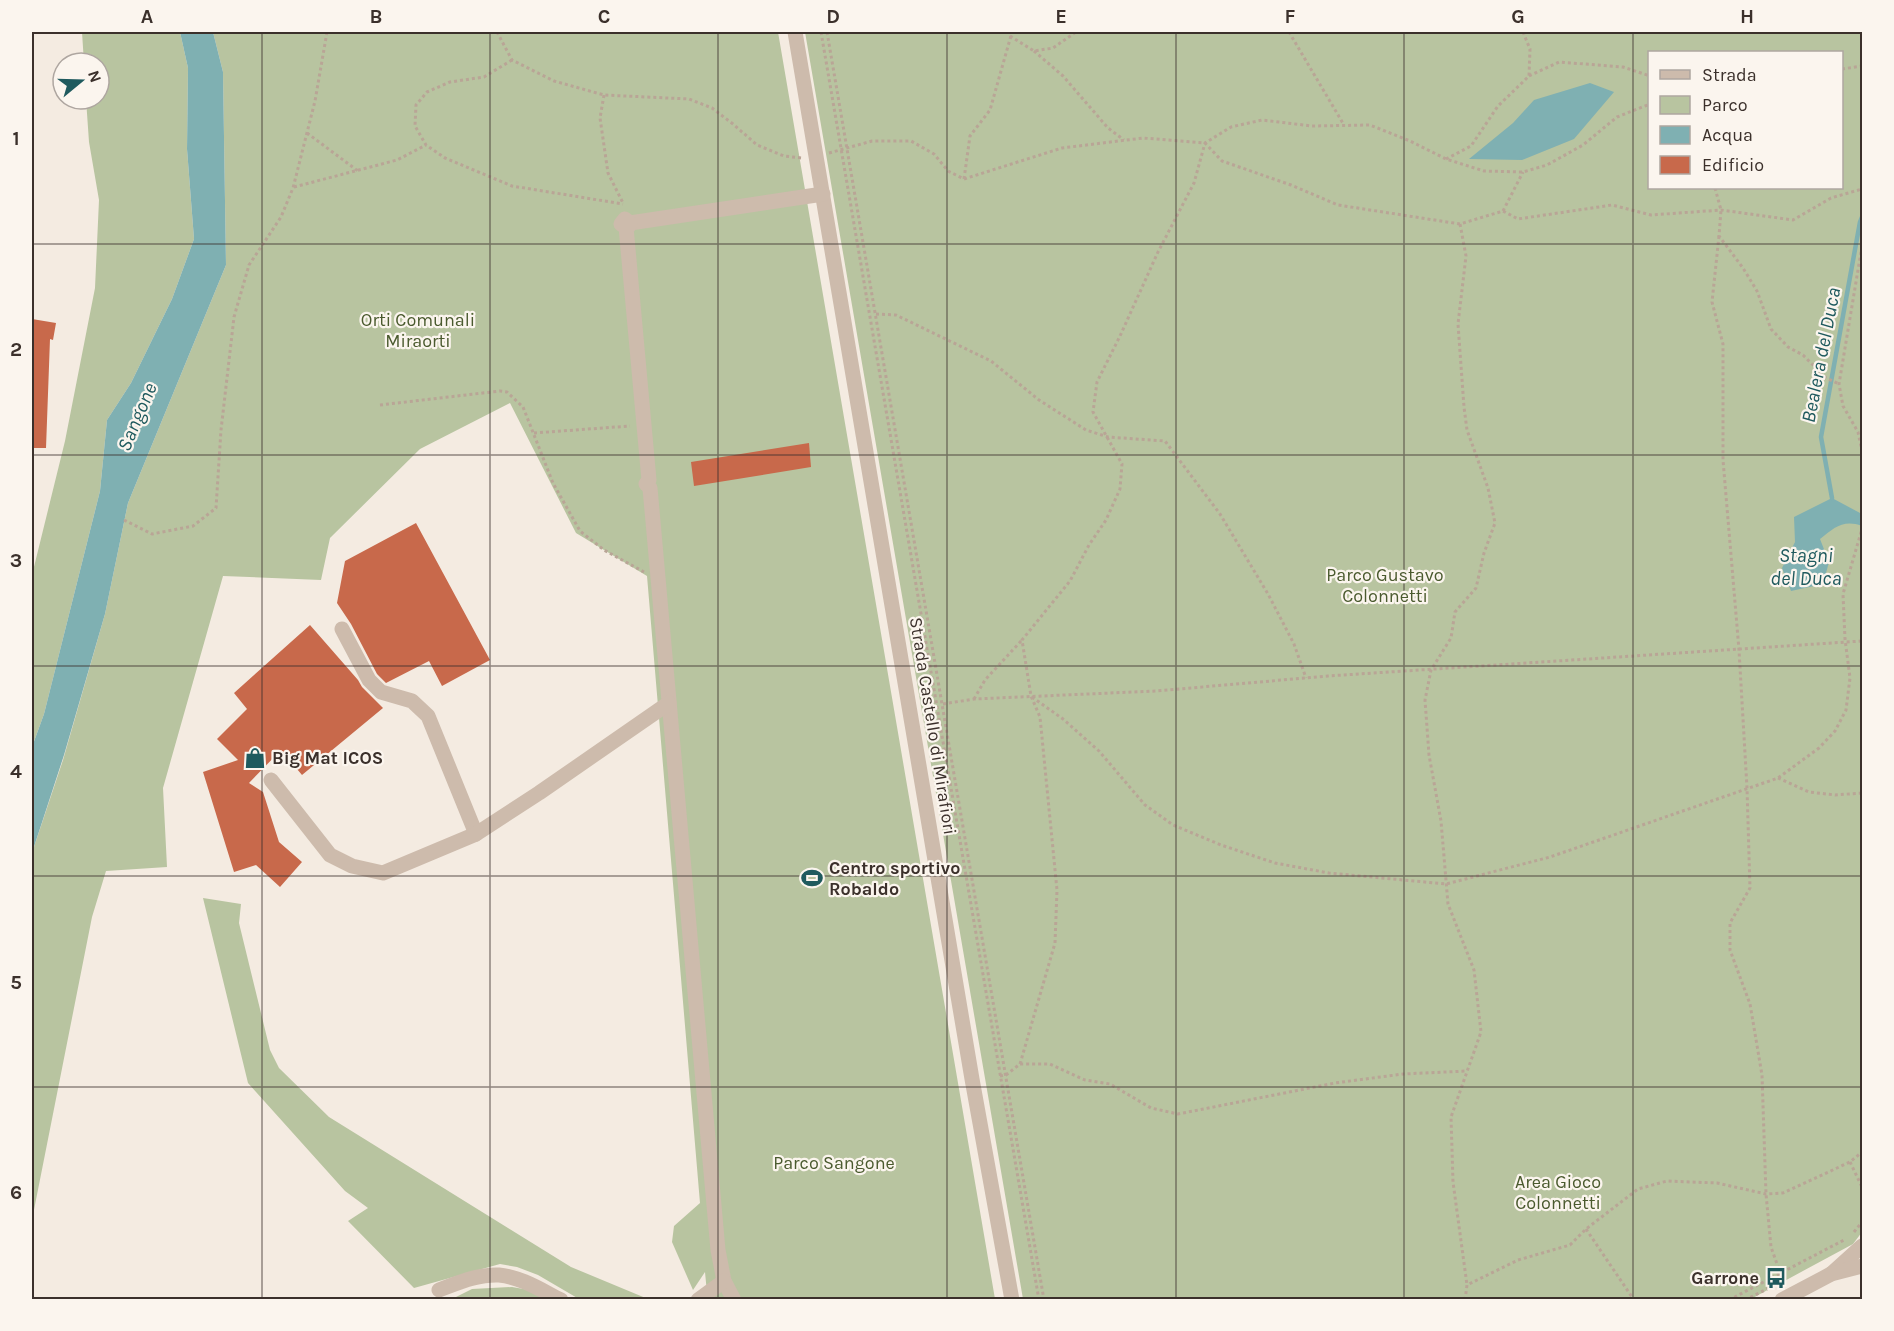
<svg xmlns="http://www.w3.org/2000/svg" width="1894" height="1331" font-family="Karla,sans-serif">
  <rect width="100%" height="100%" fill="#f4ebe1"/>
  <g fill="#b8c4a0" fill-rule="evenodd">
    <path d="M82,32h98l8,36 -1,81 7,90 -22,60 -41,84 -24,37 -7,71 -56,223 -12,33v-172l33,-134 30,-153 4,-88 -10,-58 -3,-43h13v-36h-15z"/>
    <path d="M213,32h565l217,1267h-292l4,-6 -2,-21 -12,18 -21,-48 2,-16 26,-23 -53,-627 -71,-43 -66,-130 -90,46 -90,89 -9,42 -98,-4 -60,212 4,79 -61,4 -14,46 -60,303v-367l31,-93 42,-146 23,-111 98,-238 -3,-193z"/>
    <path d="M805,32h1057v1200l-9,12 -102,55h-728zM1650,52h192v136h-192z"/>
    <path d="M203,898l38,6 -2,19 31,127 9,18 50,49 242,150 77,32h-69l-41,-24 -21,-8 -17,-3 -86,24 -66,-67 20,-13 -23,-17 -97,-108z"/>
    <path d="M512,1287l23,4 18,9h-103l22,-11z"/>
  </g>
  <g fill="#7fb0b2">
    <path d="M180,32h33l10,40 3,193 -98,238 -23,111 -41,141 -32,98v-106l12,-33 56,-223 7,-71 24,-37 41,-84 22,-60 -7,-90 1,-81z"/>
    <path d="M1590,83l24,9 -40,47 -52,21 -53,-1 44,-36 21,-23z"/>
    <path d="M1832,498l28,15 2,3v10c-19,-7 -28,2 -42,13l9,23 -6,22 -32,7 -9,-23 13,-26 -1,-25z"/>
  </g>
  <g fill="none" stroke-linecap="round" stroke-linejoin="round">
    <path stroke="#7fb0b2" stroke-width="4.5" d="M1832,498l-11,-61 39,-215 2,-5"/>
  </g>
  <g fill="#c8694b">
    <path d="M32,319l24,4 -3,17 -3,-1 -4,109h-14z"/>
    <path d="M809,443l2,24 -117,19 -3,-24z"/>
    <path d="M416,523l74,137 -48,26 -13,-25 -43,22 -9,-9 -26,-50 -14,-21 8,-42z"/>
    <path d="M310,625l48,55 4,7 21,21 -81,67 -21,-25 -32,33 14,9 16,50 23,20 -22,25 -24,-22 -22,7 -31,-100 35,-12 -21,-21 30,-30 -13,-16z"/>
  </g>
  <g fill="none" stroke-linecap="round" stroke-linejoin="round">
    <g stroke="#b9a596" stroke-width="3" stroke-dasharray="3 3" stroke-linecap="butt">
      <path d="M497,32l15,28 42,21 50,14 85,4 23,9 21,16 24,21 27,11 18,2"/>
      <path d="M821,32l218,1268"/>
      <path d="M827,32l217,1268"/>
      <path d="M1289,32l55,93"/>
      <path d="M1010,36l24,15 19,-3 23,-16"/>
      <path d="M1034,51l29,25 45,52 16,12"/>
      <path d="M512,60l-28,17 -34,5 -23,10 -11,13 -1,21 11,19 19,13 67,28 111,18"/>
      <path d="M1842,69l20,-3"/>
      <path d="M1529,76l30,-14 64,5 27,9"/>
      <path d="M604,95l-4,23 8,55 15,30"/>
      <path d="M307,133l51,38"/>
      <path d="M829,153l43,-12h39l23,13 14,17 16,8 98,-31 81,-10 62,5 17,18 69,24 47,20 122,19 43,-13 15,8 94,-14 39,10 70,-5 72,10 38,-22 31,-9"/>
      <path d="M1446,159l25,-13 27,-40 31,-30 1,-27 -7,-17"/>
      <path d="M964,179l6,-43 20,-26 22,-78"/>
      <path d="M294,187l103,-27 29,-15"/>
      <path d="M1715,188l6,22 -2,26 24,32 14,23 14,38 17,18 15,8 23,23 13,6"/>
      <path d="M1503,211l20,-39"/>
      <path d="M1460,224l6,32 -8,68 6,83 3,23 21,58 7,35 -11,30 -8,35 -21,24 -4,26 -20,32 -6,30 4,55 12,66 7,83 26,66 7,62 -30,85 2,65 14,103"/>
      <path d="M1719,236l-7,66 11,42v116l16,190 8,138 3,100 -20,35v27l20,54 12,71 4,119 5,53 12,34"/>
      <path d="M1862,246l-23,138 4,22 15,26 4,19"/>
      <path d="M876,314l20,1 95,46 48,39 47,30 22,7 57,4 55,73 48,80 26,50 12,34"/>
      <path d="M380,405l120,-14 7,1 16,15 30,76 27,48 24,19 40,22"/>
      <path d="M534,433l96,-7"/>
      <path d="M124,520l28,14 41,-8 23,-18 5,-78 13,-113 15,-52 32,-48 12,-29 22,-87 12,-69"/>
      <path d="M1032,697l31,22 36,32 46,54 28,20 48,20 54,18 54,10 117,11 104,-27 228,-79 41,-30 16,-17 11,-21 4,-32 -5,-39 -2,-45 19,-65"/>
      <path d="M974,699l11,-19 37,-40"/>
      <path d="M943,704l31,-5 182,-8 172,-15 534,-35"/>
      <path d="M1778,778l31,14 26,3 27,-2"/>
      <path d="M1020,1064l35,-121 2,-53 -17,-173 -9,-21 -9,-56 48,-59 19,-36 17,-25 14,-31 2,-25 -29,-52 4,-30 23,-46 38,-84 36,-69 11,-40 26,-16 31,-7 50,6 58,-1 40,16 36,18 38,12 39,1 24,-7 36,-20 34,-28 33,-13"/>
      <path d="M1000,1076l6,-1 14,-11h30l35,16 25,4 41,24 27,6 157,-31 68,-9 64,-3"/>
      <path d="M1850,1162l12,25"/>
      <path d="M1586,1229l48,71"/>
      <path d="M1854,1232l8,-10"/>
      <path d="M1465,1300l2,-15 51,-25 52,-15 16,-16 52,-40 29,-8 50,2 49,11 17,-1 67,-31 12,-10"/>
      <path d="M1729,1300l115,-60"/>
      <path d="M1745,1300l30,-15"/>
    </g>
    <g stroke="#cdbbac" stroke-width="15">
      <path d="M795,32l177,1047 40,221"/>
      <path d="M630,223l193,-29"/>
      <path d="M626,227l3,-1 1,-3 -5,-4 -4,5 5,3 23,253 -3,4 4,4 68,762 6,31 10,19"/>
      <path d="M342,629l27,51 12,12 31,9 16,15 48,118"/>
      <path d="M271,780l59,75 22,11 31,7 93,-39 63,-41 130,-90"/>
      <path d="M1831,1274l31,-28"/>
      <path d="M439,1290c19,-7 39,-16 60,-15 22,2 42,15 62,25"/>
      <path d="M698,1300l26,-19"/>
      <path d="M1782,1300l49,-26 31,-8"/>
    </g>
  </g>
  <path fill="none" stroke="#3b302b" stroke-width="1.5" stroke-opacity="0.55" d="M262,32v1268M490,32v1268M718,32v1268M947,32v1268M1176,32v1268M1404,32v1268M1633,32v1268M32,244h1830M32,455h1830M32,666h1830M32,876h1830M32,1087h1830"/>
  <defs>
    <symbol id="shop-bare" viewBox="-9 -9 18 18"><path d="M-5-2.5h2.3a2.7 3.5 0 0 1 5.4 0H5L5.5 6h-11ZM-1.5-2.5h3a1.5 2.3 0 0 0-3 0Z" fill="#1f5a5e" stroke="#fbf5ee" stroke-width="2.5" paint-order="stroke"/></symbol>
    <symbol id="stadium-bare" viewBox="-9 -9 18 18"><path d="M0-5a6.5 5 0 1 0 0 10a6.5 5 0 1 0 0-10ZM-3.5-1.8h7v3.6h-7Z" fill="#1f5a5e" stroke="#fbf5ee" stroke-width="2.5" paint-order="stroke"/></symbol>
    <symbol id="bus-bare" viewBox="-9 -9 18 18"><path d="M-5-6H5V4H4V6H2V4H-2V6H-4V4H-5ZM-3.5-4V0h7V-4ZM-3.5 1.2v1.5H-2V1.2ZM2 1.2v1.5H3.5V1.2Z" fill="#1f5a5e" stroke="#fbf5ee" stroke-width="2.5" paint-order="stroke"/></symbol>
  </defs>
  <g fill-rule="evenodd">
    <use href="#shop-bare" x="240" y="743" width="30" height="30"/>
    <use href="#stadium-bare" x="797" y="863" width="30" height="30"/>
    <use href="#bus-bare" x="1761" y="1263" width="30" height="30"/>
  </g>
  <g text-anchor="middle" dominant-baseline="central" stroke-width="4.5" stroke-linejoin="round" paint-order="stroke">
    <g font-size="18" fill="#4a5a2e" stroke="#fbf5ee">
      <text x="418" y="320">Orti Comunali<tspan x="418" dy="21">Miraorti</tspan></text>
      <text x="1385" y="575">Parco Gustavo<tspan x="1385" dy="21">Colonnetti</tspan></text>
      <text x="834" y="1163">Parco Sangone</text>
      <text x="1558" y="1182">Area Gioco<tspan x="1558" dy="21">Colonnetti</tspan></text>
    </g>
    <g font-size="18" fill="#3b302b" stroke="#fbf5ee">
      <text transform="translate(933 726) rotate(81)">Strada Castello di Mirafiori</text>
    </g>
    <g font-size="18" font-weight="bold" fill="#3b302b" stroke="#fbf5ee" text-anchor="start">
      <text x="272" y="758">Big Mat ICOS</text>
      <text x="829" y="868">Centro sportivo<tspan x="829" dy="21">Robaldo</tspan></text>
      <text x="1759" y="1278" text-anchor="end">Garrone</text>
    </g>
    <g font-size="20" font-style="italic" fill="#1f5a5e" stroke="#fbf5ee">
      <text transform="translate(1821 355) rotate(-79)">Bealera del Duca</text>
      <text transform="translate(137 417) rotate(-67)">Sangone</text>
      <text x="1806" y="555">Stagni<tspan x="1806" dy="23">del Duca</tspan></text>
    </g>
  </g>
  <rect width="1894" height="1331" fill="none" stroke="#fbf5ee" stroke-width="66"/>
  <rect x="1648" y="51" width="195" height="138" fill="#fbf5ee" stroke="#aea6a0" stroke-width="1.5"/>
  <rect x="1660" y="70" width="30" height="9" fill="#cdbbac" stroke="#aea6a0" stroke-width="1.5"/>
  <text x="1702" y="81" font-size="18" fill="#3b302b">Strada</text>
  <rect x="1660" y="96" width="30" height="18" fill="#b8c4a0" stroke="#aea6a0" stroke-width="1.5"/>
  <text x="1702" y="111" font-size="18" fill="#3b302b">Parco</text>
  <rect x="1660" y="126" width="30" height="18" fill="#7fb0b2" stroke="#aea6a0" stroke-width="1.5"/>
  <text x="1702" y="141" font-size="18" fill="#3b302b">Acqua</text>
  <rect x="1660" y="156" width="30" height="18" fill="#c8694b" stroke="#aea6a0" stroke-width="1.5"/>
  <text x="1702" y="171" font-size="18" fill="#3b302b">Edificio</text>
  <g transform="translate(81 81) rotate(71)"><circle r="28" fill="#fbf5ee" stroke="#aea6a0" stroke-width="1.5"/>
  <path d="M0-4.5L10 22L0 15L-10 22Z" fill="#1f5a5e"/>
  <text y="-9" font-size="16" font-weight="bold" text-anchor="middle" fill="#3b302b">N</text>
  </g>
  <rect x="33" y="33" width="1828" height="1265" fill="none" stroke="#3b302b" stroke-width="2"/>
  <g font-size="20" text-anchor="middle" font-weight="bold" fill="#3b302b">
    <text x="147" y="23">A</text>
    <text x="376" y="23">B</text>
    <text x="604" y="23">C</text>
    <text x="833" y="23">D</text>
    <text x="1061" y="23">E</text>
    <text x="1290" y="23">F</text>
    <text x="1518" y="23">G</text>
    <text x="1747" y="23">H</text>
    <text x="16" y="145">1</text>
    <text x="16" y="356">2</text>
    <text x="16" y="567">3</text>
    <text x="16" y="778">4</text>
    <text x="16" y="989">5</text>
    <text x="16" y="1199">6</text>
  </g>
</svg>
